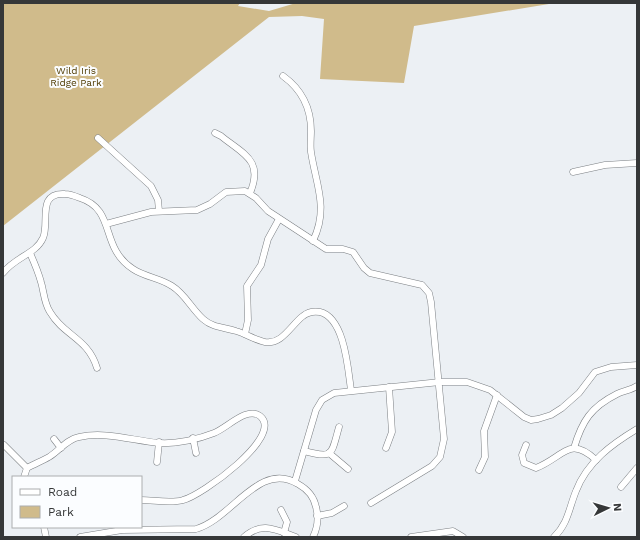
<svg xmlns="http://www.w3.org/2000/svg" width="640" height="540" font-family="'Work Sans',sans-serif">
  <rect width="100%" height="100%" fill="#ecf0f4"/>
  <path fill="#d0bb8b" d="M3,3h237l-2,3 31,5 27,-8h259l-141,23 -10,57 -84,-4 4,-60 -22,-3 -33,1 -266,209z"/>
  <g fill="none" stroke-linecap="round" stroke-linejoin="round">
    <defs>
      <g id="minor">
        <path d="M283,76c18,13 28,32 28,55 0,7 -1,14 0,21 5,33 18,56 2,89"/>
        <path d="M215,133l6,3c22,18 43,24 29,57"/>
        <path d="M98,138l53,48 7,14 1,11"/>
        <path d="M573,172l32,-7 32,-2"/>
        <path d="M106,224l45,-12 46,-2 13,-6 16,-12 19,-1 11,7 12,13 58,38h17l10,3 11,16 6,5 52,12 7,8 2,9 13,137 -4,18 -8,9 -61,37"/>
        <path d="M30,253c4,9 8,18 11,29 3,10 3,21 9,30 14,24 38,26 47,56"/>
        <path d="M3,273c12,-16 33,-19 40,-35 7,-15 -7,-46 22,-44 5,0 10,2 15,4 37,12 19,49 53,71 12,8 27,9 39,17 13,8 19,22 31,33 10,9 21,8 33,12 10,3 19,9 29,11 17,3 26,-17 38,-26 5,-4 11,-5 17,-4 25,6 28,58 31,78"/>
        <path d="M245,334l3,-14 -1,-34 14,-21 7,-26 11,-20"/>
        <path d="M193,438l3,15"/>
        <path d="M54,439l7,9"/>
        <path d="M4,445l23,23"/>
        <path d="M526,445l-4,10 2,8 12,5c28,-11 33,-33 60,-8"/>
        <path d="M386,448l6,-16 -3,-45"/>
        <path d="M574,448c8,-27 17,-41 43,-54 6,-3 14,-4 20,-8"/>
        <path d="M304,451c30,8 27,4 35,-24"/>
        <path d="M329,453l19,16"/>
        <path d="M157,462l2,-20"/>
        <path d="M479,470l6,-13 -1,-26 13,-36"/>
        <path d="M24,477l3,-9c7,-4 15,-7 22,-11 10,-6 18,-18 30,-20 27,-6 55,4 81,6 17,1 39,-4 54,-10 13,-5 33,-27 46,-17 25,20 -59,80 -77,84 -12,4 -29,0 -42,0"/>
        <path d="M295,481l21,-71 6,-10 12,-7 106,-11h27l23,8 34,27 7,3 7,-1 13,-4 11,-7 17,-15 16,-21 16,-5 26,-2"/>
        <path d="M621,487l16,-19"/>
        <path d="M281,510l6,12 -3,11"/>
        <path d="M317,516l15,-3 12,-7"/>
        <path d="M44,527l2,10"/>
        <path d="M80,537l42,-7 74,-1c36,-10 63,-69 102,-45 9,5 16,13 18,23 3,11 2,20 -3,30"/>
        <path d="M244,537c18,-16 32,-7 52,0"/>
        <path d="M411,537l42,-6 10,6"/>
        <path d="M554,537c14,-13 15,-29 22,-46 11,-29 36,-47 61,-62"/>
      </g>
    </defs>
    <use href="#minor" stroke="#7b7f83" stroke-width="7"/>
    <use href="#minor" stroke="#fff" stroke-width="6"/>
  </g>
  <g text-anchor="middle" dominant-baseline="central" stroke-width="4" stroke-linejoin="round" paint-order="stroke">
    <g font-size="10" fill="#4f3b02" stroke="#fbfdff">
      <text x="76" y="70">Wild Iris<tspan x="76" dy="12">Ridge Park</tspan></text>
    </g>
  </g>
  <rect width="640" height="540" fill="none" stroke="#353738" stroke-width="8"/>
  <rect x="12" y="476" width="130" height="52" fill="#fbfdff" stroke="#acaeaf"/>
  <rect x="20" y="489" width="20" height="6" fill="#ffffff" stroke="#acaeaf"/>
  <text x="48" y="496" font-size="12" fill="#353738">Road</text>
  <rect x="20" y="506" width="20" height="12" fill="#d0bb8b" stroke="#acaeaf"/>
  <text x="48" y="516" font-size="12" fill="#353738">Park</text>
  <g transform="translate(608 508) rotate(85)" stroke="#fbfdff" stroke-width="3" paint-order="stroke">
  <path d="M0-3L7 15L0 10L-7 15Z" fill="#353738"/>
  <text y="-6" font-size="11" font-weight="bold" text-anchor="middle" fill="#353738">N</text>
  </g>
</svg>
